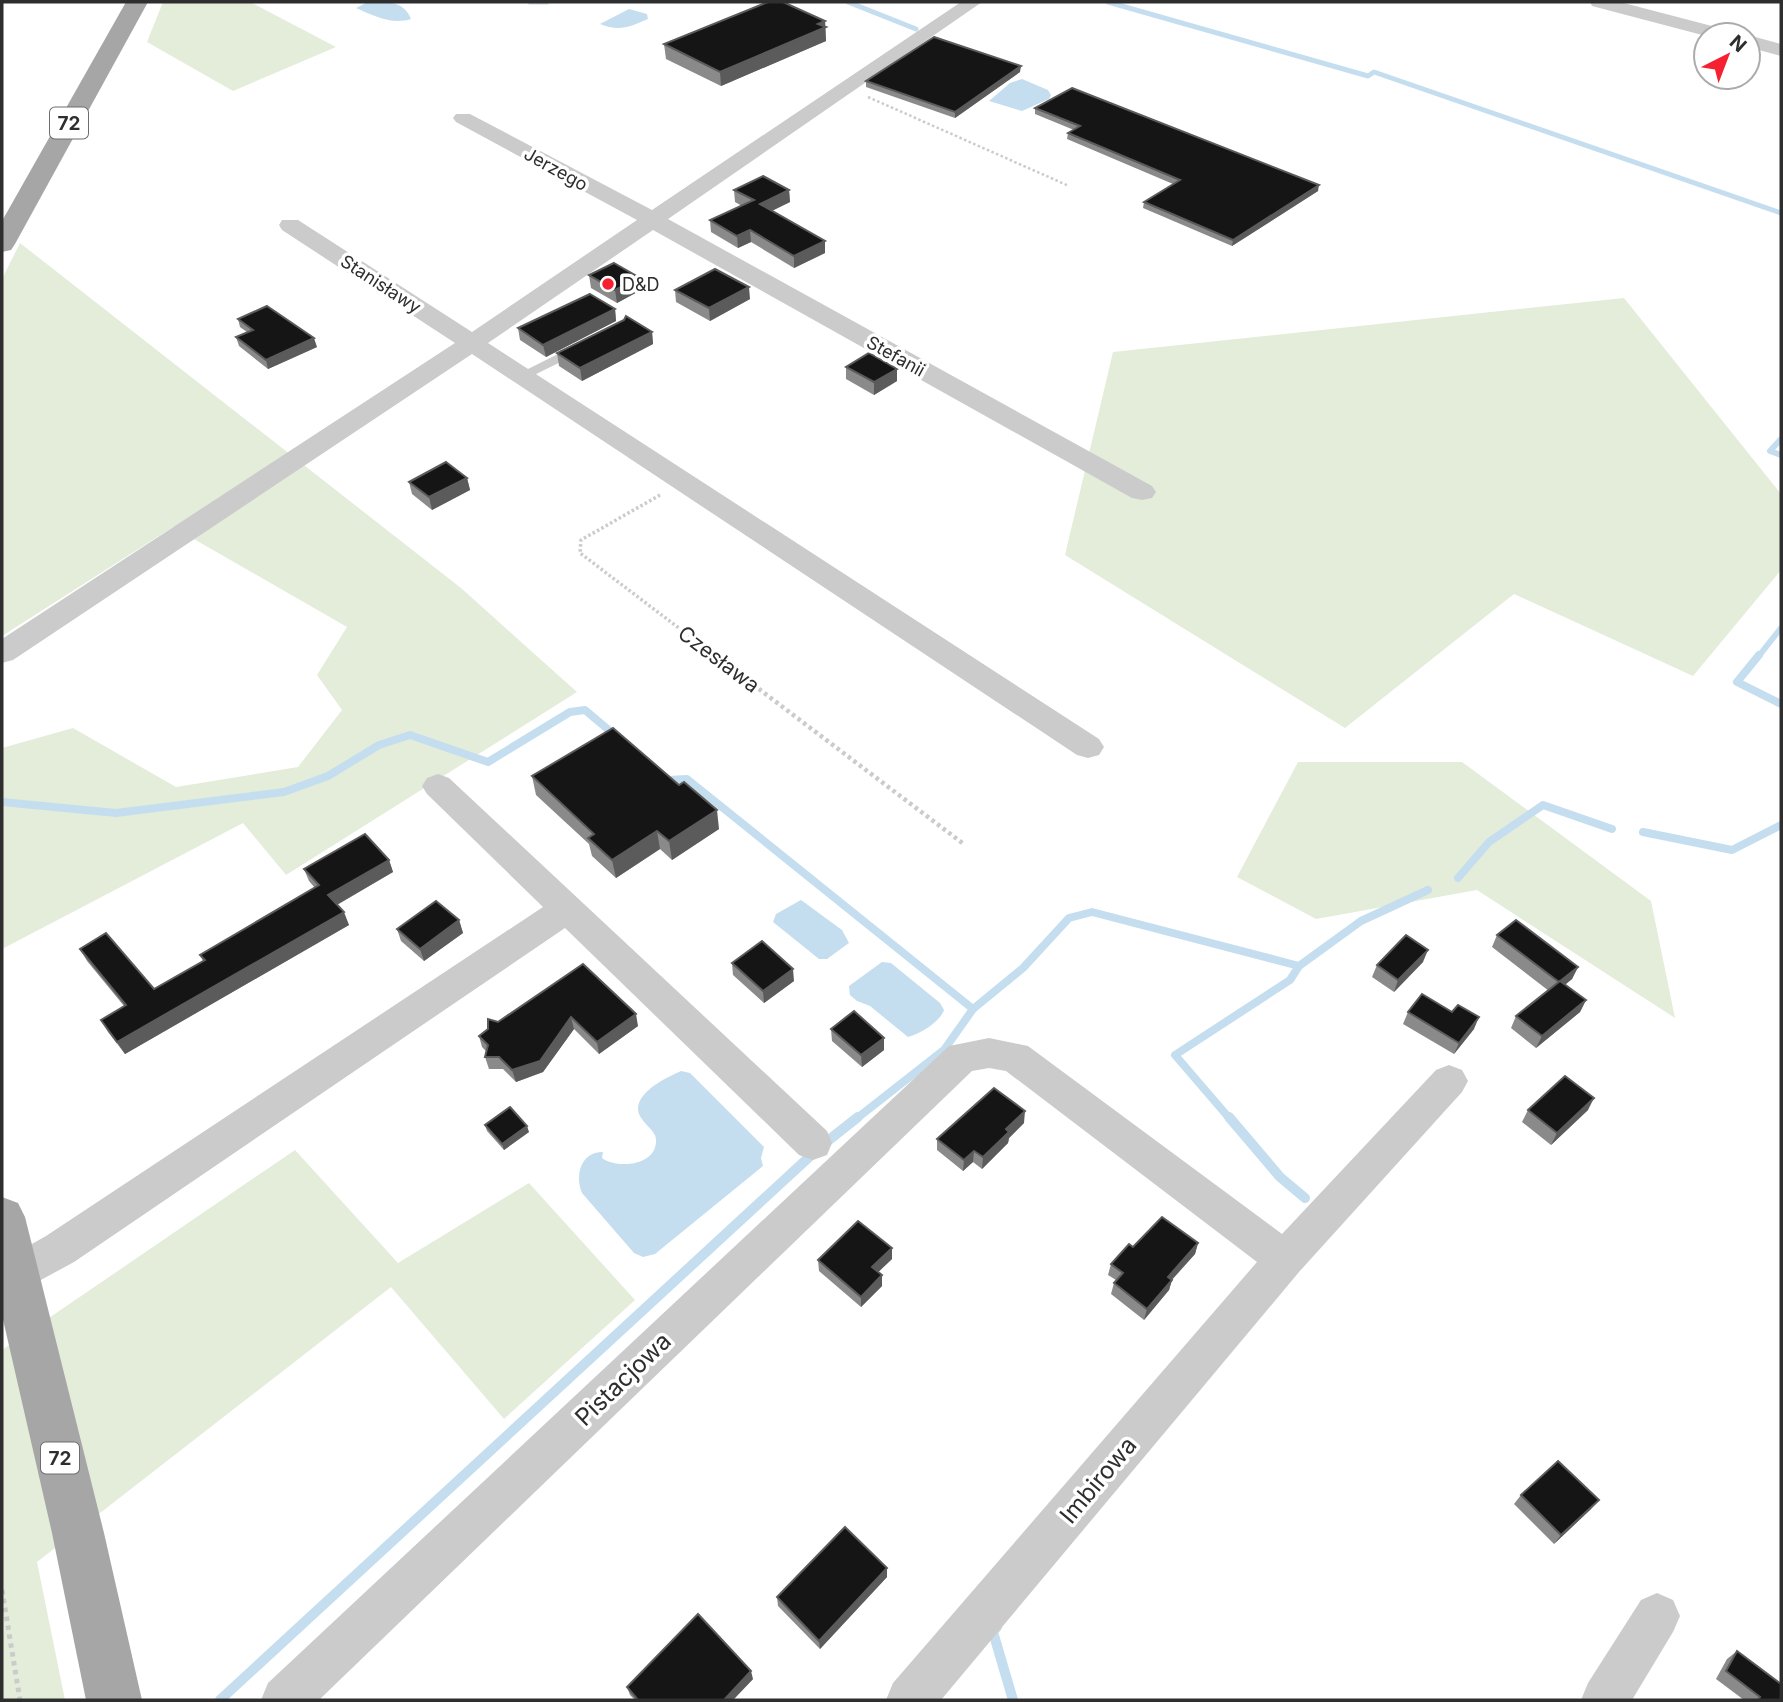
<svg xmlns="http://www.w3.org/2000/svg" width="1783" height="1702" font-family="Inter,sans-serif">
  <rect width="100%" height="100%" fill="#fff"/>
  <g fill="#e4edda">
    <path d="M163,2h87l86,45 -103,44 -86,-49z"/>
    <path d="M20,243l441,345 116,104 -291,183 -43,-52 -241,126v-201l71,-20 103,59 122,-20 44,-57 -25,-35 30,-48 -174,-100 -171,109v-357z"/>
    <path d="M1624,298l157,196v76l-88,106 -179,-82 -169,134 -280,-173 48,-203z"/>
    <path d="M1298,762h164l189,139 24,117 -198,-128 -161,29 -79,-42z"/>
    <path d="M295,1150l103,113 131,-80 106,117 -131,119 -113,-132 -354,275 28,138h-63v-350z"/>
  </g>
  <g fill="#c5deef">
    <path d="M368,2c18,0 36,-2 43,17 -19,6 -37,-3 -55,-11z"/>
    <path d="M629,9l18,5 1,5c-18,8 -29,13 -48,5z"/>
    <path d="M1022,79l26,11 3,5 -2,4 -27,12 -33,-10 21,-18z"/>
    <path d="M801,900l41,30 7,13 -22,16h-8l-46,-37 3,-8z"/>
    <path d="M882,962l9,1 49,40 4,7c-4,12 -24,24 -36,27l-38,-31 -13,-5 -7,-6 -1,-9z"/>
    <path d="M681,1071l9,2 74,74 -3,11 2,8 -108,88 -12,3 -9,-4 -52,-60c-7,-17 -2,-41 21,-41l-1,6c15,11 53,8 54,-16 1,-10 -9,-15 -14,-23 -16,-22 23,-41 39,-48z"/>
  </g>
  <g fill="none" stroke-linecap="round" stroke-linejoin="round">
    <g stroke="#c5deef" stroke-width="5">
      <path d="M530,2h17"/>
      <path d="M848,2l68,27"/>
      <path d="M1108,2l260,74 6,-4 407,141"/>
    </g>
    <g stroke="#c5deef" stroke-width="6">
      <path d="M1781,439l-11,12 11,4"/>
      <path d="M1758,657l23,-29"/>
    </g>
    <g stroke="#c5deef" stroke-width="8">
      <path d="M1759,655l-22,27 44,22"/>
      <path d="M665,777l3,3 19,-1 286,230"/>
      <path d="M2,802l114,11 168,-21 44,-16 51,-31 31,-10 78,27 82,-50 15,-2 32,27"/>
      <path d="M1643,832l89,18 49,-25"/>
      <path d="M1458,878l31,-36 54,-37 69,24"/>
      <path d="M856,1119l88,-69 29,-41 50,-41 46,-50 23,-6 207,54 62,-45 67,-31"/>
      <path d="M1230,1119l-55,-64 115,-75 9,-14"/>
    </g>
    <g stroke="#c5deef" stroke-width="10">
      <path d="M1229,1117l51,60 25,21"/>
      <path d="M997,1627l-4,5 20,68"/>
      <path d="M220,1700l600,-553 38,-30"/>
    </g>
    <path stroke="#cbcbcb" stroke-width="2.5" stroke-dasharray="2.5 2.5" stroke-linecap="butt" d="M868,97l201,89"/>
    <path stroke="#cbcbcb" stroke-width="3.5" stroke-dasharray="2.5 2.5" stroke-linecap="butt" d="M660,495l-79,45 -1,13 137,104"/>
    <path stroke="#cbcbcb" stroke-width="4.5" stroke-dasharray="3.5 3.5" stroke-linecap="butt" d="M714,655l251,190"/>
    <path stroke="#cbcbcb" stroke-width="5" stroke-dasharray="4.5 4.5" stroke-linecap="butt" d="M2,1590l18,110"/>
    <path fill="#cbcbcb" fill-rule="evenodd" d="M578,344l5,1v6l-55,27 -5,1 -7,-4z"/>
    <g fill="#cbcbcb" fill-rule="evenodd">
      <path d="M961,2h21l-314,217 484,267 4,6 -4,6 -10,2 -10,-2 -479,-268 -165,113 611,396 5,8 -5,8 -11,3 -11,-3 -605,-401 -459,306 -11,3v-24l453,-296 -173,-113 -3,-5 3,-5h16l174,112 165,-112 -181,-98 -3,-4 3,-4h14l182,96z"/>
      <path d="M1590,2h30l111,29 3,4 -28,1 -114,-30z"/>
      <path d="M1748,35l33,9v12l-33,-9z"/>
      <path d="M438,774l11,4 378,353 5,12 -5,12 -14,5 -14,-5 -234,-227 -491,334 -59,32 -13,-5v-28l44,-25 497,-329 -116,-113 -5,-8 5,-8z"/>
      <path d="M989,1038l39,8 254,188 154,-164 13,-5 13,5 6,11 -6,11 -163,180 -358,428h-55l7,-17 364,-421 -251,-191 -17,-3 -17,3 -653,629h-58l7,-17 681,-637z"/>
      <path d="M1657,1593l16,7 7,16 -7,16 -41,68h-51l7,-17 53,-83z"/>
    </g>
    <g fill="#a6a6a6" fill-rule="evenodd">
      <path d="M126,2h22l-133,242 -4,6 -9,2v-31z"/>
      <path d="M2,1197l16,6 7,14 79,316 38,167h-56l-34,-167 -50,-218z"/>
    </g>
  </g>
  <g fill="#8a8a8a">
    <path d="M825,21l1,20 -105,45 -55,-27 -2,-15z"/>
    <path d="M1020,72l-65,46 -89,-31v-6z"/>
    <path d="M1035,108l283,83 -86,55 -89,-38 1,-6 29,-18 -106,-45 1,-6 6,-3 -39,-16z"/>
    <path d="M734,190h55l1,12 -18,9 53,30v12l-31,15 -43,-26 -13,6 -27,-16 -1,-12 32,-14 -7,-4z"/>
    <path d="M589,275l52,15 -24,13 -26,-15z"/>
    <path d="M675,290l75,9 -40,22 -34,-19z"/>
    <path d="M615,309l1,12 -70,36 -26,-17 -2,-12z"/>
    <path d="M238,319l79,28 -49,22 -29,-23 -3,-9 11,-5 -7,-5z"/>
    <path d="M652,332l1,12 -71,37 -23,-15 -2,-13z"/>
    <path d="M846,367l51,2v12l-23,14 -28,-16z"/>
    <path d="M467,478l3,12 -38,20 -20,-16 -3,-12z"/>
    <path d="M532,776l187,53 -47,31 -12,-11 -44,29 -24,-22 -3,-12 -53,-49z"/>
    <path d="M389,860l4,12 -56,33 12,20 -224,129 -17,-22 -7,-12 23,-14 -37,-45 -7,-12 74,40 49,-28 -3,-6 115,-67 -6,-7 -5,-12z"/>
    <path d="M459,920l4,13 -39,28 -23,-20 -4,-12z"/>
    <path d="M1497,935l81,32 -6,12 -7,6 21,15 -6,12 -44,36 -25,-20 5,-12 33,-25 -57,-44z"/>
    <path d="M1423,962l-29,30 -22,-15 5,-12z"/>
    <path d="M732,963l62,18 -30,22 -31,-28z"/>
    <path d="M583,964l55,62 -39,28 -25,-25 -31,43 -27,10 -13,-13h-14l-4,-12 2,-5 -5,-5 -3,-11z"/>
    <path d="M1408,1012l66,17 -20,25 -51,-30z"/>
    <path d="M831,1029l53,9v12l-22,17 -30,-26z"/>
    <path d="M1528,1110h60l-37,35 -29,-23z"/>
    <path d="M1024,1123l-15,15 -1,5 -26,26 -9,-7 -10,9 -26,-21v-11z"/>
    <path d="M485,1125l44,7 -25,18 -17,-19z"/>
    <path d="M1198,1243l-3,11 -23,26 -3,10 -25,30 -33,-26 3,-11 2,-3 -8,-5 3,-11 22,-17z"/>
    <path d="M892,1259l-14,13 4,3v11l-21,21 -42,-36 -1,-11z"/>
    <path d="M1521,1495l70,14 -37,35 -40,-40z"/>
    <path d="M887,1568v9l-67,72 -42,-43 -1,-9z"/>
    <path d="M1737,1651l44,49h-37l-28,-21 11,-20z"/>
    <path d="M753,1679l-20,21h-98l-5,-5 -3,-8z"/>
  </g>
  <g fill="#5b5b5b">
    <path d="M825,21l1,20 -105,45 -1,-14z"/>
    <path d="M1021,66l-1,6 -65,46v-6z"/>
    <path d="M1319,185l-1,6 -86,55 1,-6z"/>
    <path d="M789,190l1,12 -29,14 -1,-12z"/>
    <path d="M750,230l1,12 -13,6 -1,-12z"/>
    <path d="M825,241v12l-31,15v-12z"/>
    <path d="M640,278l1,12 -24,13 -2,-13z"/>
    <path d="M749,287l1,12 -40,22 -1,-13z"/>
    <path d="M615,309l1,12 -70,36 -3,-12z"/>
    <path d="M652,332l1,12 -71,37 -2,-13z"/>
    <path d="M314,338l3,9 -49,22 -2,-9z"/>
    <path d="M897,369v12l-23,14v-13z"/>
    <path d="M467,478l3,12 -38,20 -3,-13z"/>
    <path d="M717,810l2,19 -47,31 -3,-19z"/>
    <path d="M657,831l3,18 -44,29 -4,-18z"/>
    <path d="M389,860l4,12 -60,35 -5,-12z"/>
    <path d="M344,912l5,13 -224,129 -8,-12z"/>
    <path d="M459,920l4,13 -39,28 -4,-12z"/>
    <path d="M1428,950l-5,12 -29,30 4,-12z"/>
    <path d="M1578,967l-6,12 -19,15 6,-12z"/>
    <path d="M793,969l1,12 -30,22 -1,-12z"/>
    <path d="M1586,1000l-6,12 -44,36 6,-12z"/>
    <path d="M636,1014l2,12 -39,28 -2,-12z"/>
    <path d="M571,1017l3,12 -31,43 -27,10 -4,-12z"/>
    <path d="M1479,1017l-5,12 -20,25 5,-11z"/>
    <path d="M884,1038v12l-22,17 -1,-12z"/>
    <path d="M1594,1098l-6,12 -37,35 6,-12z"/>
    <path d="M1025,1111l-1,12 -15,15 -1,5 -26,26 1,-12 23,-28z"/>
    <path d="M527,1126l2,6 -25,18 -2,-6z"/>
    <path d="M974,1151l-1,11 -10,9 1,-11z"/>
    <path d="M1198,1243l-3,11 -30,33 3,-10z"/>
    <path d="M892,1248v11l-20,19v-11z"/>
    <path d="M882,1275v11l-21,21v-10z"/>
    <path d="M1172,1280l-3,10 -25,30 3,-11z"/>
    <path d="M1599,1500l-8,9 -37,35 7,-9z"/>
    <path d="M887,1568v9l-67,72 -1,-8z"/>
    <path d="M751,1671l2,8 -20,21h-9z"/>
  </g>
  <g fill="#151515" stroke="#5b5b5b" stroke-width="2">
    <path d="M768,2h15l42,19 -7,3 8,3 -106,45 -56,-28z"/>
    <path d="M934,37l87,29 -66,46 -89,-31z"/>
    <path d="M1072,88l247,97 -86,55 -89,-38 36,-22 -112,-47 12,-7 -45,-18z"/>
    <path d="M763,176l26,14 -29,14 65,37 -31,15 -44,-26 -13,6 -27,-16 44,-20 -20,-10z"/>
    <path d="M614,263l26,15 -25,12 -26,-15z"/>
    <path d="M715,269l34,18 -40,21 -34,-18z"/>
    <path d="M590,294l25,15 -72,36 -25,-17z"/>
    <path d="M267,306l47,32 -48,22 -30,-23 17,-7 -15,-11z"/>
    <path d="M626,316l26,16 -72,36 -23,-15 67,-33z"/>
    <path d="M869,353l28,16 -23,13 -28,-15z"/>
    <path d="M446,462l21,16 -38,19 -20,-15z"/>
    <path d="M613,728l66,57 5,-3 33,28 -48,31 -12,-10 -45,29 -24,-22 6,-4 -62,-58z"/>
    <path d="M365,834l24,26 -61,35 16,17 -227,130 -16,-22 25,-15 -46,-56 26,-16 48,56 51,-29 -5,-5 119,-70 -15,-16z"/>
    <path d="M436,901l23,19 -39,29 -23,-20z"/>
    <path d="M1516,920l62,47 -19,15 -62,-47z"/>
    <path d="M1406,935l22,15 -30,30 -21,-15z"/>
    <path d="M762,941l31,28 -30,22 -31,-28z"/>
    <path d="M583,964l53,50 -39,28 -26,-25 -31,44 -28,9 -13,-13h-14l3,-12 -9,-9 9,-7v-10l10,3z"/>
    <path d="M1560,981l26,19 -44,36 -26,-20z"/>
    <path d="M1422,994l30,18 6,-7 21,12 -20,26 -51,-31z"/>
    <path d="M854,1011l30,27 -23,17 -30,-26z"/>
    <path d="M1565,1076l29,22 -37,35 -29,-23z"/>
    <path d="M994,1088l31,23 -19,18 3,3 -26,25 -9,-6 -10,9 -27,-21z"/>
    <path d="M510,1107l17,19 -25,18 -17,-19z"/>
    <path d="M1162,1217l36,26 -30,34 4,3 -25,29 -33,-26 9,-10 -12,-9 18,-20 4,3z"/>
    <path d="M858,1221l34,27 -20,19 10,8 -21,22 -43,-37z"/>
    <path d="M1558,1461l41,39 -38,35 -40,-40z"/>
    <path d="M845,1527l42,41 -68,73 -42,-44z"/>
    <path d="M698,1614l53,57 -27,29h-86l-11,-13z"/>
    <path d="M1737,1651l44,33v16h-23l2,-3 -34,-26z"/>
  </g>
  <circle fill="#f52130" stroke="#fff" stroke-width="2.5" cx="608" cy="284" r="7"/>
  <g text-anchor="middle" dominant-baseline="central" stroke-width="7" stroke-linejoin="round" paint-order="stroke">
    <g font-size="18" fill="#2e2e2e" stroke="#fff">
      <text transform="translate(556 169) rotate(29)">Jerzego</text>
      <text transform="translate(381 284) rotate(33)">Stanisławy</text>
      <text transform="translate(896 356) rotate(29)">Stefanii</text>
    </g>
    <g font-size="18" fill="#2e2e2e" stroke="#fff" text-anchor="start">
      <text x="622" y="284">D&amp;D</text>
    </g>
    <g fill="#fff" stroke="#6d6d6d" stroke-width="2">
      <rect x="50" y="107.5" width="38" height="31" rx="5"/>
      <rect x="41" y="1442.5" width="38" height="31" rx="5"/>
    </g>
    <g font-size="19" font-weight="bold" fill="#2e2e2e">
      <text x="69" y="123">72</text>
      <text x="60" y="1458">72</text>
    </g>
    <g font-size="21" fill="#2e2e2e" stroke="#fff">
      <text transform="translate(719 659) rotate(37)">Czesława</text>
    </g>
    <g font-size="24" fill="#2e2e2e" stroke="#fff">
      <text transform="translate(623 1379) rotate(-44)">Pistacjowa</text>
      <text transform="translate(1098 1480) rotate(-50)">Imbirowa</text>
    </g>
  </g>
  <rect width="1783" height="1702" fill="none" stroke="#2e2e2e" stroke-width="7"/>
  <g transform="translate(1727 56) rotate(42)"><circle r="33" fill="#ffffff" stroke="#ababab" stroke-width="2"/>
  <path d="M0-5L12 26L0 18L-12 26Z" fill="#f52130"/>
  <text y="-10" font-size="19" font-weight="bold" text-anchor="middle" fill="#2e2e2e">N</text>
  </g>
</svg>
